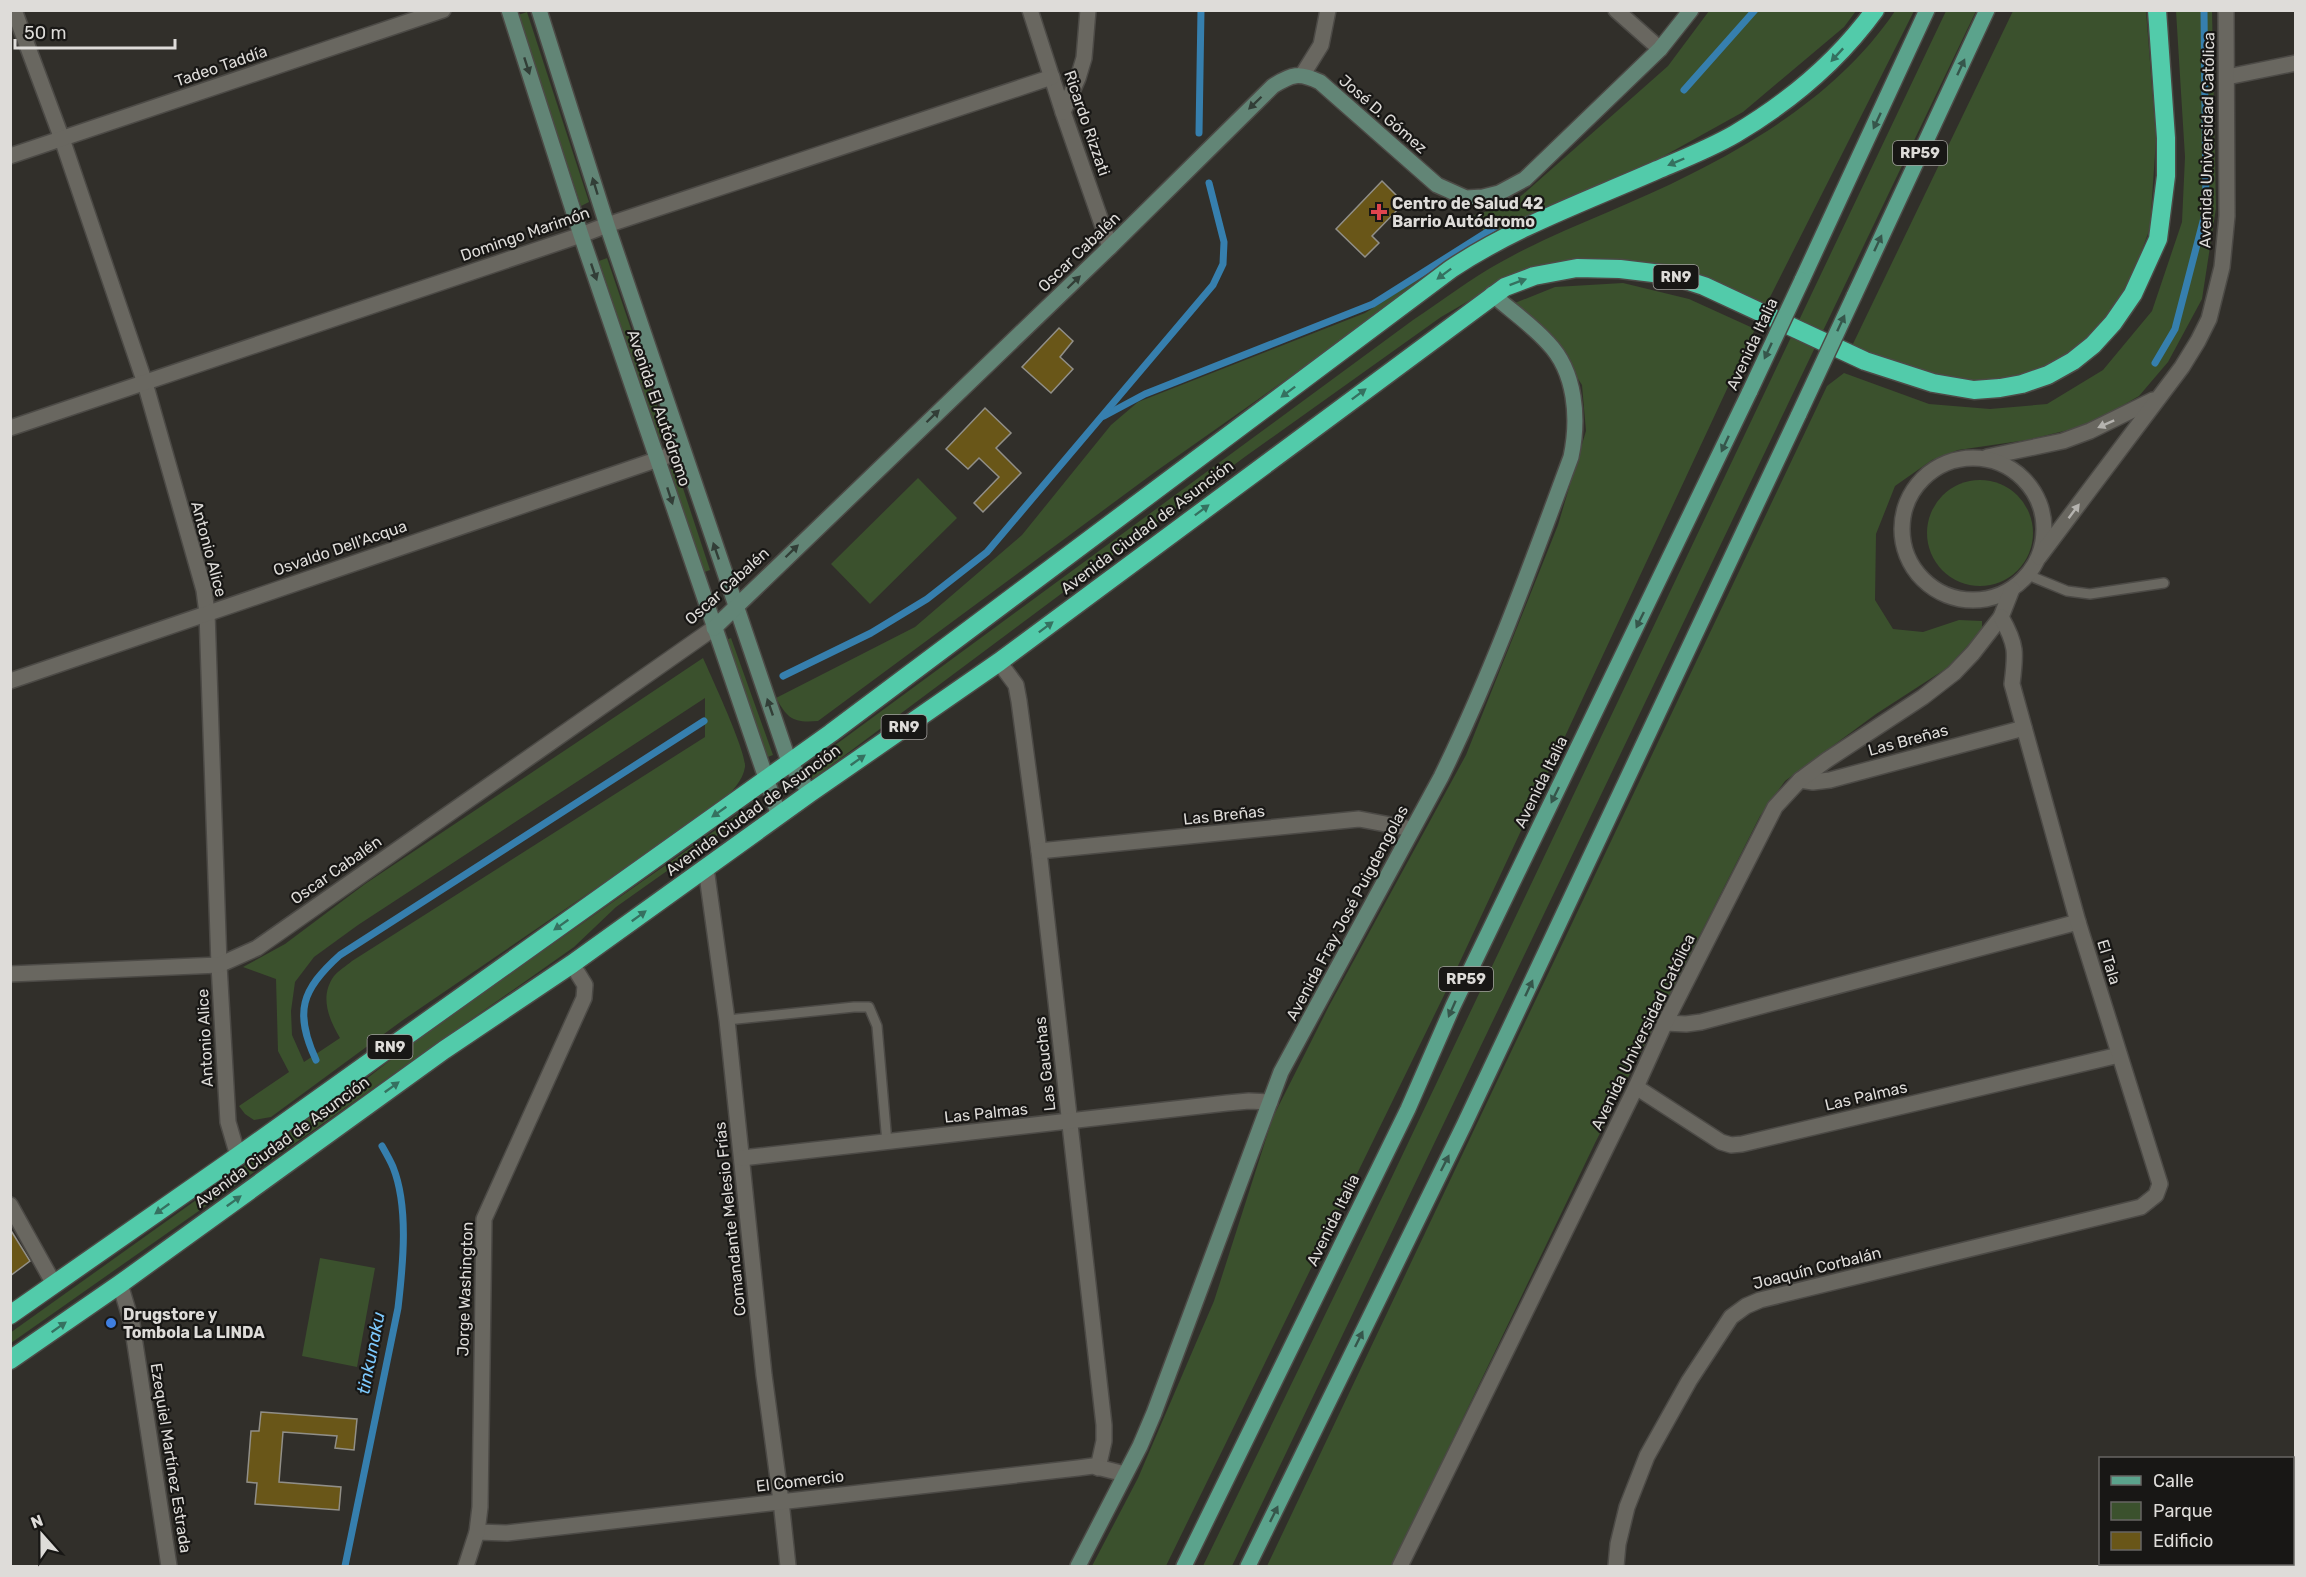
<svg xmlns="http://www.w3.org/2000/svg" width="2306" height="1577" font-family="Rubik,sans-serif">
  <rect width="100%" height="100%" fill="#312f2a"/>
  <g fill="#3b512d" fill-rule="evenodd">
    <path d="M1709,11h147l-12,16 -101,85 -106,59 -176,85 -306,216 -337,249c-25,2 -30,-2 -42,-23l139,-71 107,-92 89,-110 27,-23 227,-89 76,-48 45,-31 -12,-19 38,-11 156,-138z"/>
    <path d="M1895,11h19l-151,300 -103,-40 -157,10 -62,36 -195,139 -433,323 -9,-11 609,-448c29,-19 57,-41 88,-58 61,-34 128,-56 190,-88 78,-39 155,-90 204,-163z"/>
    <path d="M1946,11h30l-744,1555h-29l187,-385z"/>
    <path d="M2013,11h133l10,128 -6,89 -22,60 -34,47 -48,36 -61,14 -49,-7 -85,-30z"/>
    <path d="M2176,11h36l4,197 -14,91 -34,63 -29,34 -50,29 -62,15 -69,10 -26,10 -37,26 -19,48 -1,66 18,29 30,3 36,-12 23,1v9l-35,38 -71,46 -91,67 -25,35 -165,327 -203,423h-125l560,-1180 17,-13 85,31 61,5 57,-5 56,-34 49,-59 30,-89 3,-65z"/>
    <path d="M527,12l62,190 -8,4 -63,-191z"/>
    <path d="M607,258l60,177 -8,4 -60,-178z"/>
    <path d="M1623,283l66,16 66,30 -305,654 -284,583h-74l46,-88 76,-177 59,-184 56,-111 137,-251 92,-230 28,-94 -4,-46 -14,-22 -58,-58 45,-18z"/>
    <path d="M676,467l34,103 -8,3 -35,-103z"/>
    <path d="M918,478l39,40 -87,86 -39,-40z"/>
    <circle cx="1980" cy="533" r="53"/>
    <path d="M731,638l42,117 -8,3 -42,-117z"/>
    <path d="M703,658c8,18 44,95 42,109 -2,14 -14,25 -23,35l-319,218 -132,97 -17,3 -9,-6 -6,-8 50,-34 -11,-21 -2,-72 -33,-12 42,-23 80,-60zM705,698v39l-353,224c-6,5 -14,10 -18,15 -15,21 -5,43 6,62l-36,24 -12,-27 -1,-24 4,-29 19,-25 44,-32z"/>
    <path d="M743,811l3,4 -130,92 -42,40 -563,396 -1,-10 273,-195 40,-33 42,-25 56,-44z"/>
    <path d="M320,1258l55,10 -18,99 -55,-11z"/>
  </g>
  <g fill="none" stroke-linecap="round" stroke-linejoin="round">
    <g stroke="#367fae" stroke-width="7">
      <path d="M1684,90l71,-80"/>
      <path d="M1199,133l2,-123"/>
      <path d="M2155,363l20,-34 31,-119 -2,-200"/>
      <path d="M1104,416l41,-22 228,-90 122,-77"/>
      <path d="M783,676l88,-43 56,-34 60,-47 226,-267 10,-21 1,-22 -15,-59"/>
      <path d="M316,1060c-22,-48 -15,-70 24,-105l364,-234"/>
      <path d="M345,1566l53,-258c5,-43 11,-101 -5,-141 -3,-7 -7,-14 -11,-21"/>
    </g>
  </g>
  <g fill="#695618" stroke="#918f88" stroke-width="1.5">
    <path d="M1382,181l22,22 -32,33 7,7 -14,14 -29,-28z"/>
    <path d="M1059,328l14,13 -13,16 13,12 -22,24 -29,-26z"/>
    <path d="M985,408l26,25 -15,15 25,25 -38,39 -9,-9 25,-26 -20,-19 -11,11 -22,-20z"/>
    <path d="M10,1229l20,32 -20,15z"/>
    <path d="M261,1412l96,7 -3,31 -19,-2 2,-12 -54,-4 -4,50 62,5 -2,23 -84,-6 2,-21 -10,-1 4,-51h8z"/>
  </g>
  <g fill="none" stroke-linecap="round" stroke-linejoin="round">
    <defs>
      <g id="lane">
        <path d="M2028,575l39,16 23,3 74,-11"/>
        <path d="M727,1020l127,-13h15l8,19 10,117"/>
      </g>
      <g id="street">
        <path d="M14,10l48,129 83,244 59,207 3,23 12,352 9,157 10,34"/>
        <path d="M1030,10l33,102 47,135"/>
        <path d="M1616,10l44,39"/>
        <path d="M1303,74l18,-29 7,-35"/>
        <path d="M2227,77l69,-14"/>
        <path d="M1063,112l15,-34 6,-20 4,-48"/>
        <path d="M10,156l433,-146"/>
        <path d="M10,428l571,-193 26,-10 445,-148"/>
        <path d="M1987,457l76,-16 27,-10 63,-31"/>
        <circle cx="1973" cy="529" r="71"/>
        <path d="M2039,557l143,-190 16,-26 11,-22 13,-52 5,-51 -1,-206"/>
        <path d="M999,662l17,23 3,16 20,150 65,574v16l-6,27"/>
        <path d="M10,681l672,-230"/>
        <path d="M1800,780l13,2 17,-2 194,-52"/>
        <path d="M1039,851l320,-32 53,10"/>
        <path d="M706,868l21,152 37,355 17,126 7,65"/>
        <path d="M10,974l209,-9 38,-17 457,-320"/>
        <path d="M1665,1023l21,1 15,-2 377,-100"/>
        <path d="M1636,1087l85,55 10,3 11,-1 377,-89"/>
        <path d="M742,1158l485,-55 22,-2 21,1"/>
        <path d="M10,1205l44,79"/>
        <path d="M120,1284l12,40 37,242"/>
        <path d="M477,1532l30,1 571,-65 15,-2 32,8"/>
        <path d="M466,1566l11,-34 3,-25 4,-288 100,-221 1,-13 -13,-21"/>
        <path d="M1400,1566l236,-479 29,-64 110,-216 25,-27 27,-20 96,-63 31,-24 19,-20 28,-36 11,-28"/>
        <path d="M1616,1566l2,-22 9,-37 20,-51 42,-75 42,-64 15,-11 14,-6 381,-93 15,-12 4,-11 -82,-262 -66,-238c4,-31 5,-39 -11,-67"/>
      </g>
      <g id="secondary">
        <path d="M509,10l72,225 198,581"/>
        <path d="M539,10l68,215 182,537 21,31"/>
        <path d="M714,628l396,-381 163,-161c19,-12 26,-14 47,-4l117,103 29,13 17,-1 16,-4 26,-14 135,-130 31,-39"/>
        <path d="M1078,1566l62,-120 14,-33 127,-341 160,-295c51,-104 90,-212 130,-320 8,-38 5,-85 -23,-114 -16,-18 -38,-33 -56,-49"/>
      </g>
      <g id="primary">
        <path d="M1802,280l125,-270"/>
        <path d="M1854,296l133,-286"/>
        <path d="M1184,1566l224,-457 45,-103 297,-615"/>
        <path d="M1248,1566l216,-441 335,-711"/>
      </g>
      <g id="highway">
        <path d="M10,1315l228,-159 593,-423 620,-464c63,-42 136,-68 206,-99 26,-11 54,-22 78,-36 54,-32 103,-73 140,-124"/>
        <path d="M10,1360l110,-76 324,-234 128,-86 238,-171 189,-131 506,-375 29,-11 43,-8 43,1 50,6 34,11 161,75 68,22 41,7 26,-2 22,-4 26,-9 25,-14 20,-16 20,-22 20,-29 25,-55 8,-63v-38l-9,-128"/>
      </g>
    </defs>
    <use href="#lane" stroke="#4c4a46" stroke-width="12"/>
    <use href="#street" stroke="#4c4a46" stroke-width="18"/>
    <use href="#secondary" stroke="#4c4a46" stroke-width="18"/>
    <use href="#primary" stroke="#4c4a46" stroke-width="18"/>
    <use href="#highway" stroke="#4c4a46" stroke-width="21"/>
    <use href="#lane" stroke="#696760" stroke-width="9"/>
    <use href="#street" stroke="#696760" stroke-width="15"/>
    <use href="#secondary" stroke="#628576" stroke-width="15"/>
    <use href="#primary" stroke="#5ba38c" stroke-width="15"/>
    <use href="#highway" stroke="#52cbaa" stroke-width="18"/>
    <defs>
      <g id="primary-bridge">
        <path d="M1750,391l52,-111"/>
        <path d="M1799,414l55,-118"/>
      </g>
    </defs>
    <use href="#primary-bridge" stroke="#4c4a46" stroke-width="18" stroke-linecap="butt"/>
    <use href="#primary-bridge" stroke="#5ba38c" stroke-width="15"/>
  </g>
  <defs><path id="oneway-solid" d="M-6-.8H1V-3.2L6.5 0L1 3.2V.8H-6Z" transform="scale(1.5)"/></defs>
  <g fill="#357160">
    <use href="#oneway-solid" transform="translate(1837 55) rotate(133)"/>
    <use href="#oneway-solid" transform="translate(1676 162) rotate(157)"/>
    <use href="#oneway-solid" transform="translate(1444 274) rotate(143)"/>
    <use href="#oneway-solid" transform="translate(1518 282) rotate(-20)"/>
    <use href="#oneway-solid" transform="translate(1288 392) rotate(143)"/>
    <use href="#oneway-solid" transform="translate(1359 394) rotate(-37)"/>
    <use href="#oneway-solid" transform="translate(1202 510) rotate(-37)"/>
    <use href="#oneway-solid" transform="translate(1046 627) rotate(-37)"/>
    <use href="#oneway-solid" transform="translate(858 760) rotate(-35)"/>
    <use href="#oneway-solid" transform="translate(719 812) rotate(145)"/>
    <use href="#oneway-solid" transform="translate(639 916) rotate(-36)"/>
    <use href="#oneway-solid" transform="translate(561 925) rotate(145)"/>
    <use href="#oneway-solid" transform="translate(392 1087) rotate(-36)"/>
    <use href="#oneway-solid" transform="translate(234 1201) rotate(-36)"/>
    <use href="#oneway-solid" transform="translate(162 1209) rotate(145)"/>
    <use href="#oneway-solid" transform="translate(59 1327) rotate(-35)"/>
  </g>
  <g fill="#323e37">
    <use href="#oneway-solid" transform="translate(527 66) rotate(72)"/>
    <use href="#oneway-solid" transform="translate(1255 103) rotate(136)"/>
    <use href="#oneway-solid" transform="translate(595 186) rotate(-107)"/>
    <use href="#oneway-solid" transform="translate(594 272) rotate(71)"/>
    <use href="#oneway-solid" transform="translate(1074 282) rotate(-44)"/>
    <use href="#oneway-solid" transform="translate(933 416) rotate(-44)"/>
    <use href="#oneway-solid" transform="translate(670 496) rotate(72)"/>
    <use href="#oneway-solid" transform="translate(716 551) rotate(-109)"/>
    <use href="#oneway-solid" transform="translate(792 551) rotate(-44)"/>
    <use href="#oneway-solid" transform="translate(770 707) rotate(-109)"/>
  </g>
  <g fill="#36564b">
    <use href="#oneway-solid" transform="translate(1961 67) rotate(-65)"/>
    <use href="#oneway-solid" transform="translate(1877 121) rotate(115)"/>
    <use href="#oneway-solid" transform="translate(1878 243) rotate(-65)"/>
    <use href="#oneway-solid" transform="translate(1841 323) rotate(-65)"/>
    <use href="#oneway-solid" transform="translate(1768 351) rotate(115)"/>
    <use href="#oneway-solid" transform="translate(1725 444) rotate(115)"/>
    <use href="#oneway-solid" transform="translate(1640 620) rotate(116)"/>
    <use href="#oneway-solid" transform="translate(1555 795) rotate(116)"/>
    <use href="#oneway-solid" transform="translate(1529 988) rotate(-65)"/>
    <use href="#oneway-solid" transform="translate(1452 1009) rotate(114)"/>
    <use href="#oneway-solid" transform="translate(1445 1163) rotate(-63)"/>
    <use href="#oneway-solid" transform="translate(1359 1339) rotate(-64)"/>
    <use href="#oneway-solid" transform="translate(1274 1514) rotate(-64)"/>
  </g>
  <g fill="#b5b3af">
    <use href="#oneway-solid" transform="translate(2106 424) rotate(156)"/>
    <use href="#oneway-solid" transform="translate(2074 511) rotate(-53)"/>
  </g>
  <path fill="#e0444e" stroke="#181715" stroke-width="2" d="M1376 203h6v6h6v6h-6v6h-6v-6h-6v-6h6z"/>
  <circle fill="#3f7fe0" stroke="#181715" stroke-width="2" cx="111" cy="1323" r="6"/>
  <g text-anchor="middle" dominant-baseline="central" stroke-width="4.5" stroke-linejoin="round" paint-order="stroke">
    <g fill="#181715" stroke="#a3a19e" stroke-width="1.5">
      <rect x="1893" y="141" width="54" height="24" rx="4.5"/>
      <rect x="1653.5" y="265" width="45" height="24" rx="4.5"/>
      <rect x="881.5" y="715" width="45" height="24" rx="4.5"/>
      <rect x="1439" y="967" width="54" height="24" rx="4.5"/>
      <rect x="367.5" y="1035" width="45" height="24" rx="4.5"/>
    </g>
    <g font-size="15" font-weight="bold" fill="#dedcd9">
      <text x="1920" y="153">RP59</text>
      <text x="1676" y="277">RN9</text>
      <text x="904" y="727">RN9</text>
      <text x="1466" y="979">RP59</text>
      <text x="390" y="1047">RN9</text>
    </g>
    <g font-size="16" fill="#dedcd9" stroke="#181715">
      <text transform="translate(221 66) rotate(-19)">Tadeo Taddía</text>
      <text transform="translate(1383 114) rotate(41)">José D. Gómez</text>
      <text transform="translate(1087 123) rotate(71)">Ricardo Rizzati</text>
      <text transform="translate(2207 140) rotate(-89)">Avenida Universidad Católica</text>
      <text transform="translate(525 234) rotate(-19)">Domingo Marimón</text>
      <text transform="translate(1079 252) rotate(-44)">Oscar Cabalén</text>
      <text transform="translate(1752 344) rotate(-65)">Avenida Italia</text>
      <text transform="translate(659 408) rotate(71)">Avenida El Autódromo</text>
      <text transform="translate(1147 527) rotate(-37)">Avenida Ciudad de Asunción</text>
      <text transform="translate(340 548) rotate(-19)">Osvaldo Dell'Acqua</text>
      <text transform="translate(209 549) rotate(75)">Antonio Alice</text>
      <text transform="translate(727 586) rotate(-42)">Oscar Cabalén</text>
      <text transform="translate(1908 740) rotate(-15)">Las Breñas</text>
      <text transform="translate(1541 782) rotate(-64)">Avenida Italia</text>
      <text transform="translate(753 810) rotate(-36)">Avenida Ciudad de Asunción</text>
      <text transform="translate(1224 815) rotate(-6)">Las Breñas</text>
      <text transform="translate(336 870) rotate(-35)">Oscar Cabalén</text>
      <text transform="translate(1347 913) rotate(-62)">Avenida Fray José Puigdengolas</text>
      <text transform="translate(2109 962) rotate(73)">El Tala</text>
      <text transform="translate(1643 1032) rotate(-64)">Avenida Universidad Católica</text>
      <text transform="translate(205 1038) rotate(-93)">Antonio Alice</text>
      <text transform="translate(1045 1064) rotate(-96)">Las Gauchas</text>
      <text transform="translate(1866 1096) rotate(-13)">Las Palmas</text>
      <text transform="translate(986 1113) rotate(-6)">Las Palmas</text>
      <text transform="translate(282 1142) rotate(-36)">Avenida Ciudad de Asunción</text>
      <text transform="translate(730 1219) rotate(-96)">Comandante Melesio Frías</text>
      <text transform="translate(1333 1220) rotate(-64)">Avenida Italia</text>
      <text transform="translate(1817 1268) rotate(-14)">Joaquín Corbalán</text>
      <text transform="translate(465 1289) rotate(-88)">Jorge Washington</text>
      <text transform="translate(171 1458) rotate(81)">Ezequiel Martínez Estrada</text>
      <text transform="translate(800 1481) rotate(-7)">El Comercio</text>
    </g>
    <g font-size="16" font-weight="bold" fill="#dedcd9" stroke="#181715" text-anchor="start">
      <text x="1392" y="203">Centro de Salud 42<tspan x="1392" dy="18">Barrio Autódromo</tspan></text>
      <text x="123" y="1314">Drugstore y<tspan x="123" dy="18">Tombola La LINDA</tspan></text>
    </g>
    <g font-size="18" font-style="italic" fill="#7dc9fd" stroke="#181715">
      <text transform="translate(371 1353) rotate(-79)">tinkunaku</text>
    </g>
  </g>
  <rect width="2306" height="1577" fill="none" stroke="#dedcd9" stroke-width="24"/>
  <rect x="2099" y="1457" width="195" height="108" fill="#181715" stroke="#676663" stroke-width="1.5"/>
  <rect x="2111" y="1476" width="30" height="9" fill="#5ba38c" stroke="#676663" stroke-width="1.5"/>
  <text x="2153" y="1487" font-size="18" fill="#dedcd9">Calle</text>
  <rect x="2111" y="1502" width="30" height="18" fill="#3b512d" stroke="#676663" stroke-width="1.5"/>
  <text x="2153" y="1517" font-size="18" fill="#dedcd9">Parque</text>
  <rect x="2111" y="1532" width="30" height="18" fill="#695618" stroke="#676663" stroke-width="1.5"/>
  <text x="2153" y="1547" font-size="18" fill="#dedcd9">Edificio</text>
  <g transform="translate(42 1535) rotate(339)" stroke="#181715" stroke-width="4.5" paint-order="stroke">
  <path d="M0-4.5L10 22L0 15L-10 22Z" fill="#dedcd9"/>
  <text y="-9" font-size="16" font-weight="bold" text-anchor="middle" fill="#dedcd9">N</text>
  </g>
  <path d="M15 39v9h160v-9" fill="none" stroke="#dedcd9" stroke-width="3"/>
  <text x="24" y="39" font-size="18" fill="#dedcd9" stroke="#181715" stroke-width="4.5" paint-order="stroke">50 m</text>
</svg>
